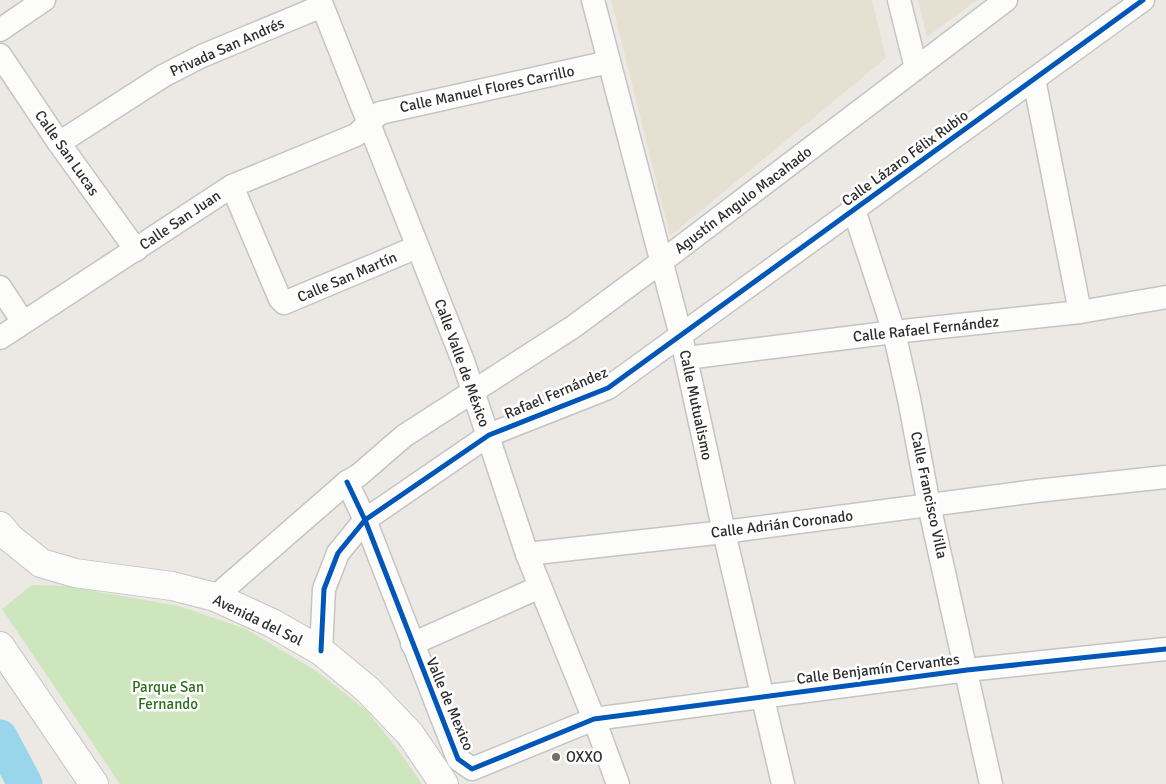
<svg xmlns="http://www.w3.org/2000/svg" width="1166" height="784" font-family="Signika,sans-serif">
  <rect width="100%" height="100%" fill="#ece8e4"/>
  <g fill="#e6e0d3">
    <path d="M611,0h261l14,58 -216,178z"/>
    <path d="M918,0h59l-50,37z"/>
  </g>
  <path fill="#cee6be" d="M32,585l32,1 115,20 67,23 72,43 49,39 32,40 23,33h-302l-118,-175z"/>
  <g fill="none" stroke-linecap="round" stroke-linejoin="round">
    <path stroke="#99d6ec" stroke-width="35" d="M0,737l25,47"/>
    <defs>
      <g id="minor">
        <path d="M320,0l143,361 64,193 67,165 24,65"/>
        <path d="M593,0l88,336 43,196 59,252"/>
        <path d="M899,0l17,68"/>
        <path d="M0,30l44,-30"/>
        <path d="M0,55l59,88 77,107"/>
        <path d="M1034,79l46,233"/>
        <path d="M59,143l104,-67 39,-20 120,-50"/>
        <path d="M232,186l48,113 4,4 133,-56"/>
        <path d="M854,210l40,122 15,67 20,106 62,279"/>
        <path d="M0,287l23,35"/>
        <path d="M0,338l232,-152 124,-51 24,-22 229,-51"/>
        <path d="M686,358l208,-26 186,-20 86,-15"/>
        <path d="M347,482l18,38 93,239 14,10 122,-50 373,-49 199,-21"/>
        <path d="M527,554l197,-22 312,-41 130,-14"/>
        <path d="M215,597l132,-115 12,-7 45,-39 169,-109 88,-65 345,-262"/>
        <path d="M412,644l128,-57"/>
        <path d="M321,651l3,-62 14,-36 27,-33 124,-85 119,-47 535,-388"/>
      </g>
      <g id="tertiary">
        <path d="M0,526l10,12 31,25 34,10 97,13 43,11 57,26 49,28 47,39 42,44 34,50"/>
        <path d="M0,646l94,138"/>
      </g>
    </defs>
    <use href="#minor" stroke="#c5c4c5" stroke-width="25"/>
    <use href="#tertiary" stroke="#c5c4c5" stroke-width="30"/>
    <use href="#minor" stroke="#fcfcfb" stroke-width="22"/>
    <use href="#tertiary" stroke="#fcfcfb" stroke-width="28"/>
    <defs>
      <g id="cycleway">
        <path d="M347,482l18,38 93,239 14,10 122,-50 373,-49 199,-21"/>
        <path d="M321,651l3,-62 14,-36 27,-33 124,-85 119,-47 535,-388"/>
      </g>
    </defs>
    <use href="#cycleway" stroke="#fff" stroke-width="8"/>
    <use href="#cycleway" stroke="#0057b8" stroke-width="5"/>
  </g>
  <circle fill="#706f6e" stroke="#fff" stroke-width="2" cx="556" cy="757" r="5"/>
  <g text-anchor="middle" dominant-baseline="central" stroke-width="5" stroke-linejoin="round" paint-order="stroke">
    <g font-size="15" fill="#2e2e2e" stroke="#fff">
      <text transform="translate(227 47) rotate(-24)">Privada San Andrés</text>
      <text transform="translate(487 89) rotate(-12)">Calle Manuel Flores Carrillo</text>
      <text transform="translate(67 153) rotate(55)">Calle San Lucas</text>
      <text transform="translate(905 158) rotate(-36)">Calle Lázaro Félix Rubio</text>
      <text transform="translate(743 200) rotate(-37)">Agustín Angulo Macahado</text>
      <text transform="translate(180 220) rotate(-34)">Calle San Juan</text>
      <text transform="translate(347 277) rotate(-23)">Calle San Martín</text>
      <text transform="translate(926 329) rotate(-6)">Calle Rafael Fernández</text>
      <text transform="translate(462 363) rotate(70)">Calle Valle de México</text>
      <text transform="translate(556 393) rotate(-23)">Rafael Fernández</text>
      <text transform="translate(696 405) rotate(78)">Calle Mutualismo</text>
      <text transform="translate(929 495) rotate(78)">Calle Francisco Villa</text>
      <text transform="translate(782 524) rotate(-7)">Calle Adrián Coronado</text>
      <text transform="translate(258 620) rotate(26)">Avenida del Sol</text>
      <text transform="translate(878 669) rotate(-7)">Calle Benjamín Cervantes</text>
      <text transform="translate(450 704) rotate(67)">Valle de Mexico</text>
    </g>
    <g font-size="15" fill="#2c6e1b" stroke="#fff">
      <text x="168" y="687">Parque San<tspan x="168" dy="17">Fernando</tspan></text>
    </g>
    <g font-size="15" fill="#2e2e2e" stroke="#fff" text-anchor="start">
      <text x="566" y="757">OXXO</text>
    </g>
  </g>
</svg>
